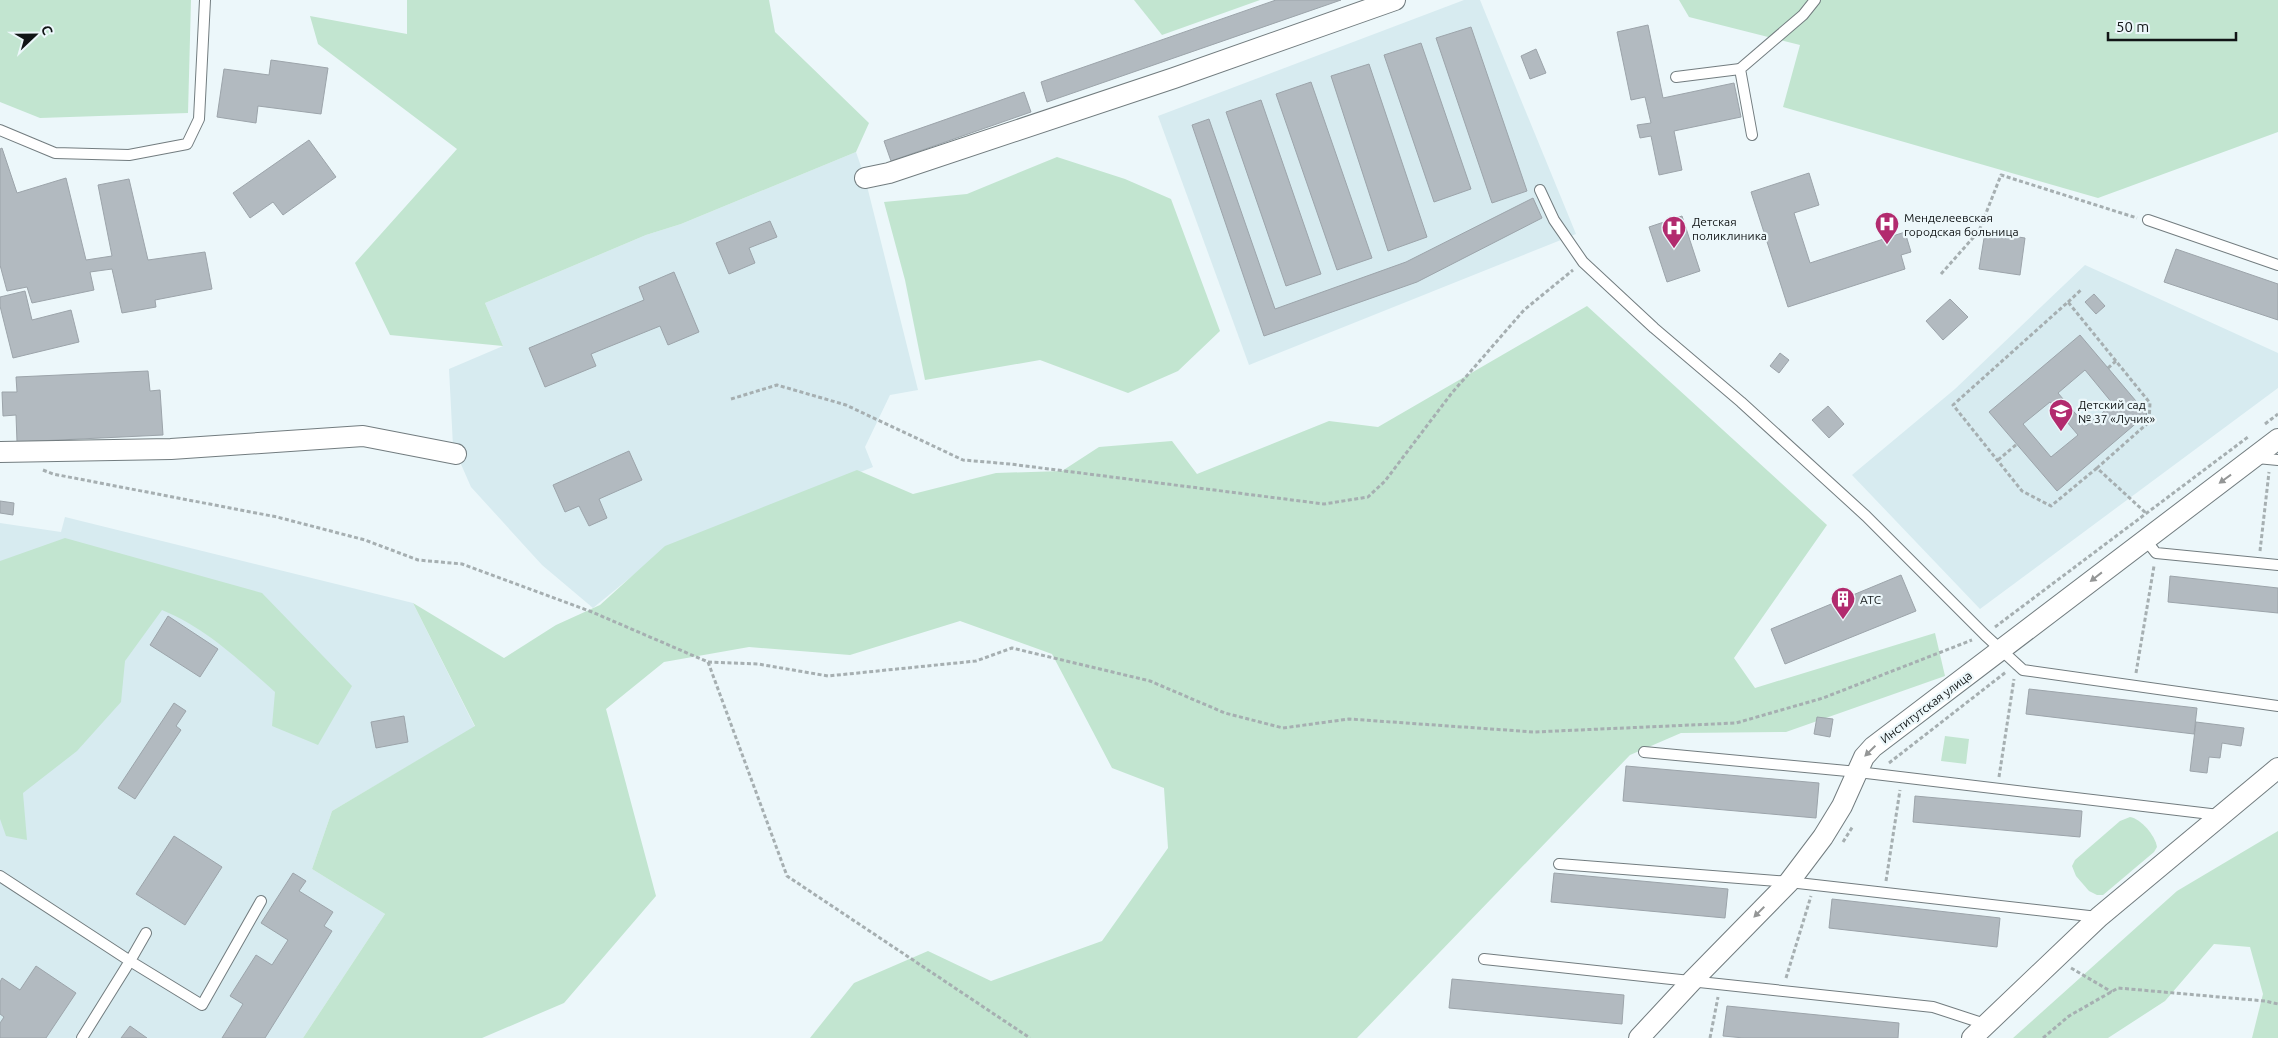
<svg xmlns="http://www.w3.org/2000/svg" width="2278" height="1038" font-family="Ubuntu,sans-serif">
  <rect width="100%" height="100%" fill="#ecf7fa"/>
  <g fill="#d7ebf0">
    <path d="M1464,0h16l96,234 -327,131 -91,-249z"/>
    <path d="M856,152l9,26 53,212 -28,5 -25,52 8,20 -209,83 -71,58 -51,-43 -71,-78 -18,-41 -4,-77 54,-23 -18,-43 161,-68 35,-11z"/>
    <path d="M2085,265l193,88v35l-298,221 -128,-134 103,-86z"/>
    <path d="M65,517l348,86 62,124 -143,84 -20,58 73,45 -82,124h-303v-515l61,9z"/>
  </g>
  <g fill="#c2e5d0">
    <path d="M0,0h191l-3,113 -148,5 -40,-16z"/>
    <path d="M407,0h362l6,32 94,91 -13,29 -175,72 -35,11 -161,68 18,43 -113,-11 -35,-72 102,-114 -139,-105 -8,-28 97,18z"/>
    <path d="M1134,0h126l-98,35z"/>
    <path d="M1679,0h599v132l-180,66 -315,-91 17,-62 -111,-28z"/>
    <path d="M1057,157l68,22 46,20 49,132 -42,40 -50,22 -88,-33 -115,20 -20,-100 -21,-78 83,-8z"/>
    <path d="M1587,306l240,219 -93,133 21,30 180,-55 10,43 -159,56 -105,1 -51,22 -273,283h-547l44,-55 74,-32 63,30 111,-40 66,-93 -4,-60 -52,-20 -60,-114 -92,-33 -110,34 -101,-8 -85,15 -58,47 50,187 -92,107 -82,35h-179l82,-124 -73,-45 20,-58 143,-85 -62,-123 91,55 52,-33 44,-20 65,-59 192,-76 56,24 83,-21 66,-2 37,-24 73,-6 25,33 132,-53 49,6z"/>
    <path d="M65,538l197,55 90,93 -34,59 -46,-19 3,-34c-36,-32 -69,-64 -113,-82l-37,51 -4,41 -44,49 -54,42 4,47 -21,-4 -6,-17v-258z"/>
    <path d="M1945,736l24,3 -3,25 -25,-3z"/>
    <path d="M2130,817c11,2 25,18 27,30l-3,5 -51,43h-6l-8,-4 -13,-15 -4,-10 3,-6 45,-39z"/>
    <path d="M2278,831v207h-26l11,-44 -13,-47 -36,-3 -49,57 -57,37h-95l164,-147z"/>
  </g>
  <g fill="#b2bac0" stroke="#9ca4aa" fill-rule="evenodd">
    <path d="M1276,0h65l-294,102 -6,-20z"/>
    <path d="M1648,25l15,73 71,-15 7,34 -67,14 8,39 -23,5 -8,-39 -11,2 -3,-13 14,-2 -6,-26 -14,3 -14,-68z"/>
    <path d="M1471,27l56,164 -35,12 -56,-165z"/>
    <path d="M1421,43l50,146 -37,13 -50,-147z"/>
    <path d="M1536,49l10,24 -16,6 -9,-23z"/>
    <path d="M271,60l57,8 -7,46 -63,-8 -2,17 -39,-6 7,-48 45,6z"/>
    <path d="M1369,64l58,173 -39,14 -57,-175z"/>
    <path d="M1311,82l61,176 -35,12 -61,-176z"/>
    <path d="M1024,92l7,20 -140,49 -7,-20z"/>
    <path d="M1261,100l60,174 -35,12 -60,-174z"/>
    <path d="M1209,119l66,190 131,-47 127,-64 9,20 -125,64 -153,54 -72,-211z"/>
    <path d="M309,140l27,37 -53,38 -10,-13 -23,16 -17,-25z"/>
    <path d="M2,148l15,45 49,-15 20,82 26,-4 -14,-71 31,-6 19,81 57,-8 7,37 -57,11 1,7 -34,6 -10,-44 -22,3 4,18 -62,13 -5,-16 -20,4 -7,-26v-116z"/>
    <path d="M1809,173l10,32 -25,8 16,50 95,-31 6,20 -10,3 4,14 -117,38 -37,-115z"/>
    <path d="M1682,216l18,55 -33,11 -18,-55z"/>
    <path d="M770,221l7,16 -28,11 6,15 -26,11 -13,-31z"/>
    <path d="M1985,232l40,6 -5,37 -41,-6z"/>
    <path d="M2176,249l102,35v36l-114,-38z"/>
    <path d="M674,272l25,60 -31,13 -8,-19 -69,28 5,12 -51,21 -16,-39 115,-48 -5,-13z"/>
    <path d="M25,291l7,29 39,-10 8,32 -66,16 -13,-52v-9z"/>
    <path d="M2094,294l11,12 -9,8 -11,-12z"/>
    <path d="M1950,299l18,18 -25,23 -17,-19z"/>
    <path d="M2080,335l67,79 -90,77 -68,-79zM2085,370l28,34 -27,22 -28,-33zM2050,402l28,33 -27,22 -28,-33z"/>
    <path d="M1780,353l9,7 -10,13 -9,-7z"/>
    <path d="M148,371l2,20 10,-1 3,45 -146,7 -1,-27 -13,1 -1,-24h15l-1,-15z"/>
    <path d="M1828,406l16,18 -15,14 -17,-18z"/>
    <path d="M629,451l13,29 -43,19 8,19 -18,8 -10,-20 -14,6 -12,-27z"/>
    <path d="M0,501l14,2 -1,12 -13,-2z"/>
    <path d="M1901,575l15,36 -131,53 -14,-35z"/>
    <path d="M2170,576l108,12v25l-110,-11z"/>
    <path d="M168,616l50,33 -18,28 -50,-32z"/>
    <path d="M2029,689l168,19 -3,26 -168,-20z"/>
    <path d="M174,703l12,8 -10,15 5,4 -46,69 -17,-11z"/>
    <path d="M404,716l4,26 -32,6 -5,-26z"/>
    <path d="M1817,717l16,2 -3,18 -16,-3z"/>
    <path d="M2196,722l48,6 -3,18 -19,-3 -2,15 -11,-1 -2,16 -17,-2z"/>
    <path d="M1626,766l193,17 -3,35 -193,-17z"/>
    <path d="M1915,796l167,15 -2,26 -167,-15z"/>
    <path d="M174,836l48,31 -37,58 -49,-31z"/>
    <path d="M293,873l13,8 -7,10 34,21 -9,14 8,5 -67,107h-43l21,-34 -13,-8 26,-41 16,10 16,-25 -27,-17z"/>
    <path d="M1554,873l174,16 -3,29 -174,-16z"/>
    <path d="M1832,899l168,19 -3,29 -168,-19z"/>
    <path d="M36,966l40,27 -30,45h-46v-15l4,-6 -4,-3v-32l2,-4 18,12z"/>
    <path d="M1452,979l172,16 -2,29 -173,-16z"/>
    <path d="M1727,1006l172,17 -1,15h-154l-21,-2z"/>
    <path d="M130,1026l17,12h-26z"/>
  </g>
  <g fill="none" stroke-linecap="round" stroke-linejoin="round">
    <defs>
      <g id="service">
        <path d="M1676,77l64,-8"/>
        <path d="M0,130l55,23 74,2 58,-11 12,-25 6,-119"/>
        <path d="M1752,135l-12,-66 63,-54 12,-15"/>
        <path d="M1540,190l14,30 29,42 71,66 87,74 125,114 119,119 38,35 255,36"/>
        <path d="M2148,220l130,45"/>
        <path d="M2257,458l21,2"/>
        <path d="M2145,539l11,14 122,12"/>
        <path d="M1644,752l214,20 361,43"/>
        <path d="M1559,864l230,18 309,35"/>
        <path d="M0,876l130,85 -48,77"/>
        <path d="M146,933l-16,28 72,44 59,-104"/>
        <path d="M1484,959l449,48 52,17"/>
      </g>
      <g id="minor">
        <path d="M865,178l24,-5 285,-95 221,-78"/>
        <path d="M0,452l171,-3 192,-13 93,18"/>
        <path d="M1639,1038l53,-57 97,-99 34,-45 19,-31 22,-49 9,-10 405,-308"/>
        <path d="M1972,1038l127,-121 179,-149"/>
      </g>
    </defs>
    <use href="#service" stroke="#727c7f" stroke-width="12"/>
    <use href="#minor" stroke="#727c7f" stroke-width="22"/>
    <g stroke="#a6afb1" stroke-width="3" stroke-dasharray="4 2.5" stroke-linecap="butt">
      <path d="M1941,274l38,-43 22,-56 136,43"/>
      <path d="M2068,302l14,-13"/>
      <path d="M2108,368l8,-7"/>
      <path d="M731,399l46,-14 69,20 117,55 47,4 314,40 44,-7 17,-16 66,-87 73,-84 49,-40"/>
      <path d="M2265,424l13,-10"/>
      <path d="M1998,460l19,-16"/>
      <path d="M2097,468l-46,38 -29,-15 -69,-86 115,-103 82,101 -1,19 -52,46 50,46"/>
      <path d="M43,470l10,4 224,43 88,23 53,20 44,4 130,48 116,50 50,2 70,12 148,-15 36,-13 138,33 75,32 58,15 66,-9 185,13 202,-9 87,-25 149,-58"/>
      <path d="M2260,551l9,-79"/>
      <path d="M1995,627l253,-190"/>
      <path d="M708,662l79,214 243,162"/>
      <path d="M2136,673l18,-107"/>
      <path d="M1889,763l117,-91"/>
      <path d="M1999,777l15,-98"/>
      <path d="M1843,842l10,-16"/>
      <path d="M1886,881l14,-91"/>
      <path d="M2071,968l41,24"/>
      <path d="M1786,978l25,-82"/>
      <path d="M1710,1038l8,-41"/>
      <path d="M2043,1038l26,-22 49,-28 147,13 13,3"/>
    </g>
    <use href="#service" stroke="#fff" stroke-width="10"/>
    <use href="#minor" stroke="#fff" stroke-width="20"/>
  </g>
  <defs><path id="oneway-solid" d="M-6-.8H1V-3.2L6.5 0L1 3.2V.8H-6Z" transform="scale(1.25)"/></defs>
  <g fill="#949696">
    <use href="#oneway-solid" transform="translate(2225 479) rotate(144)"/>
    <use href="#oneway-solid" transform="translate(2096 577) rotate(142)"/>
    <use href="#oneway-solid" transform="translate(1870 751) rotate(136)"/>
    <use href="#oneway-solid" transform="translate(1759 912) rotate(135)"/>
  </g>
  <defs>
    <symbol id="hospital-pin" viewBox="-11 -11 22 30"><path d="M0 17L-7.5 6A9.5 9.5 0 1 1 7.5 6Z" fill="#b22b6e" stroke="#ecf7fa"/><path d="M-5-5h3v3.5h4V-5h3V5h-3V1.5h-4V5h-3Z" fill="#fff"/></symbol>
    <symbol id="school-pin" viewBox="-11 -11 22 30"><path d="M0 17L-7.5 6A9.5 9.5 0 1 1 7.5 6Z" fill="#b22b6e" stroke="#ecf7fa"/><path d="M0-5L7-2L0 1L-7-2ZM-4 1L0 2.5L4 1V4Q0 6-4 4Z" fill="#fff"/></symbol>
    <symbol id="building-pin" viewBox="-11 -11 22 30"><path d="M0 17L-7.5 6A9.5 9.5 0 1 1 7.5 6Z" fill="#b22b6e" stroke="#ecf7fa"/><path d="M-4-6H4V6H1V3H-1V6H-4ZM-2.5-4.3h1.7v1.8h-1.7ZM.8-4.3h1.7v1.8H.8ZM-2.5-1h1.7V.8h-1.7ZM.8-1h1.7V.8H.8Z" fill="#fff"/></symbol>
  </defs>
  <g fill-rule="evenodd">
    <use href="#hospital-pin" x="1873" y="210" width="28" height="38"/>
    <use href="#hospital-pin" x="1660" y="214" width="28" height="38"/>
    <use href="#school-pin" x="2047" y="397" width="28" height="38"/>
    <use href="#building-pin" x="1829" y="585" width="28" height="38"/>
  </g>
  <g text-anchor="middle" dominant-baseline="central" stroke-width="4.5" stroke-linejoin="round" paint-order="stroke">
    <g font-size="12" fill="#111516" stroke="#ecf7fa" text-anchor="start">
      <text x="1904" y="217">Менделеевская<tspan x="1904" dy="14">городская больница</tspan></text>
      <text x="1692" y="221">Детская<tspan x="1692" dy="14">поликлиника</tspan></text>
      <text x="2078" y="404">Детский сад<tspan x="2078" dy="14">№ 37 «Лучик»</tspan></text>
      <text x="1860" y="599">АТС</text>
    </g>
    <g font-size="12" fill="#111516" stroke="#ecf7fa">
      <text transform="translate(1926 707) rotate(-37)">Институтская улица</text>
    </g>
  </g>
  <g transform="translate(35 35) rotate(68)" stroke="#ecf7fa" stroke-width="4" paint-order="stroke">
  <path d="M0-4L9 19L0 12L-9 19Z" fill="#111516"/>
  <text y="-8" font-size="14" font-weight="bold" text-anchor="middle" fill="#111516">С</text>
  </g>
  <path d="M2108 32v8h128v-8" fill="none" stroke="#111516" stroke-width="2.5"/>
  <text x="2116" y="32" font-size="15" fill="#111516" stroke="#ecf7fa" stroke-width="4" paint-order="stroke">50 m</text>
</svg>
